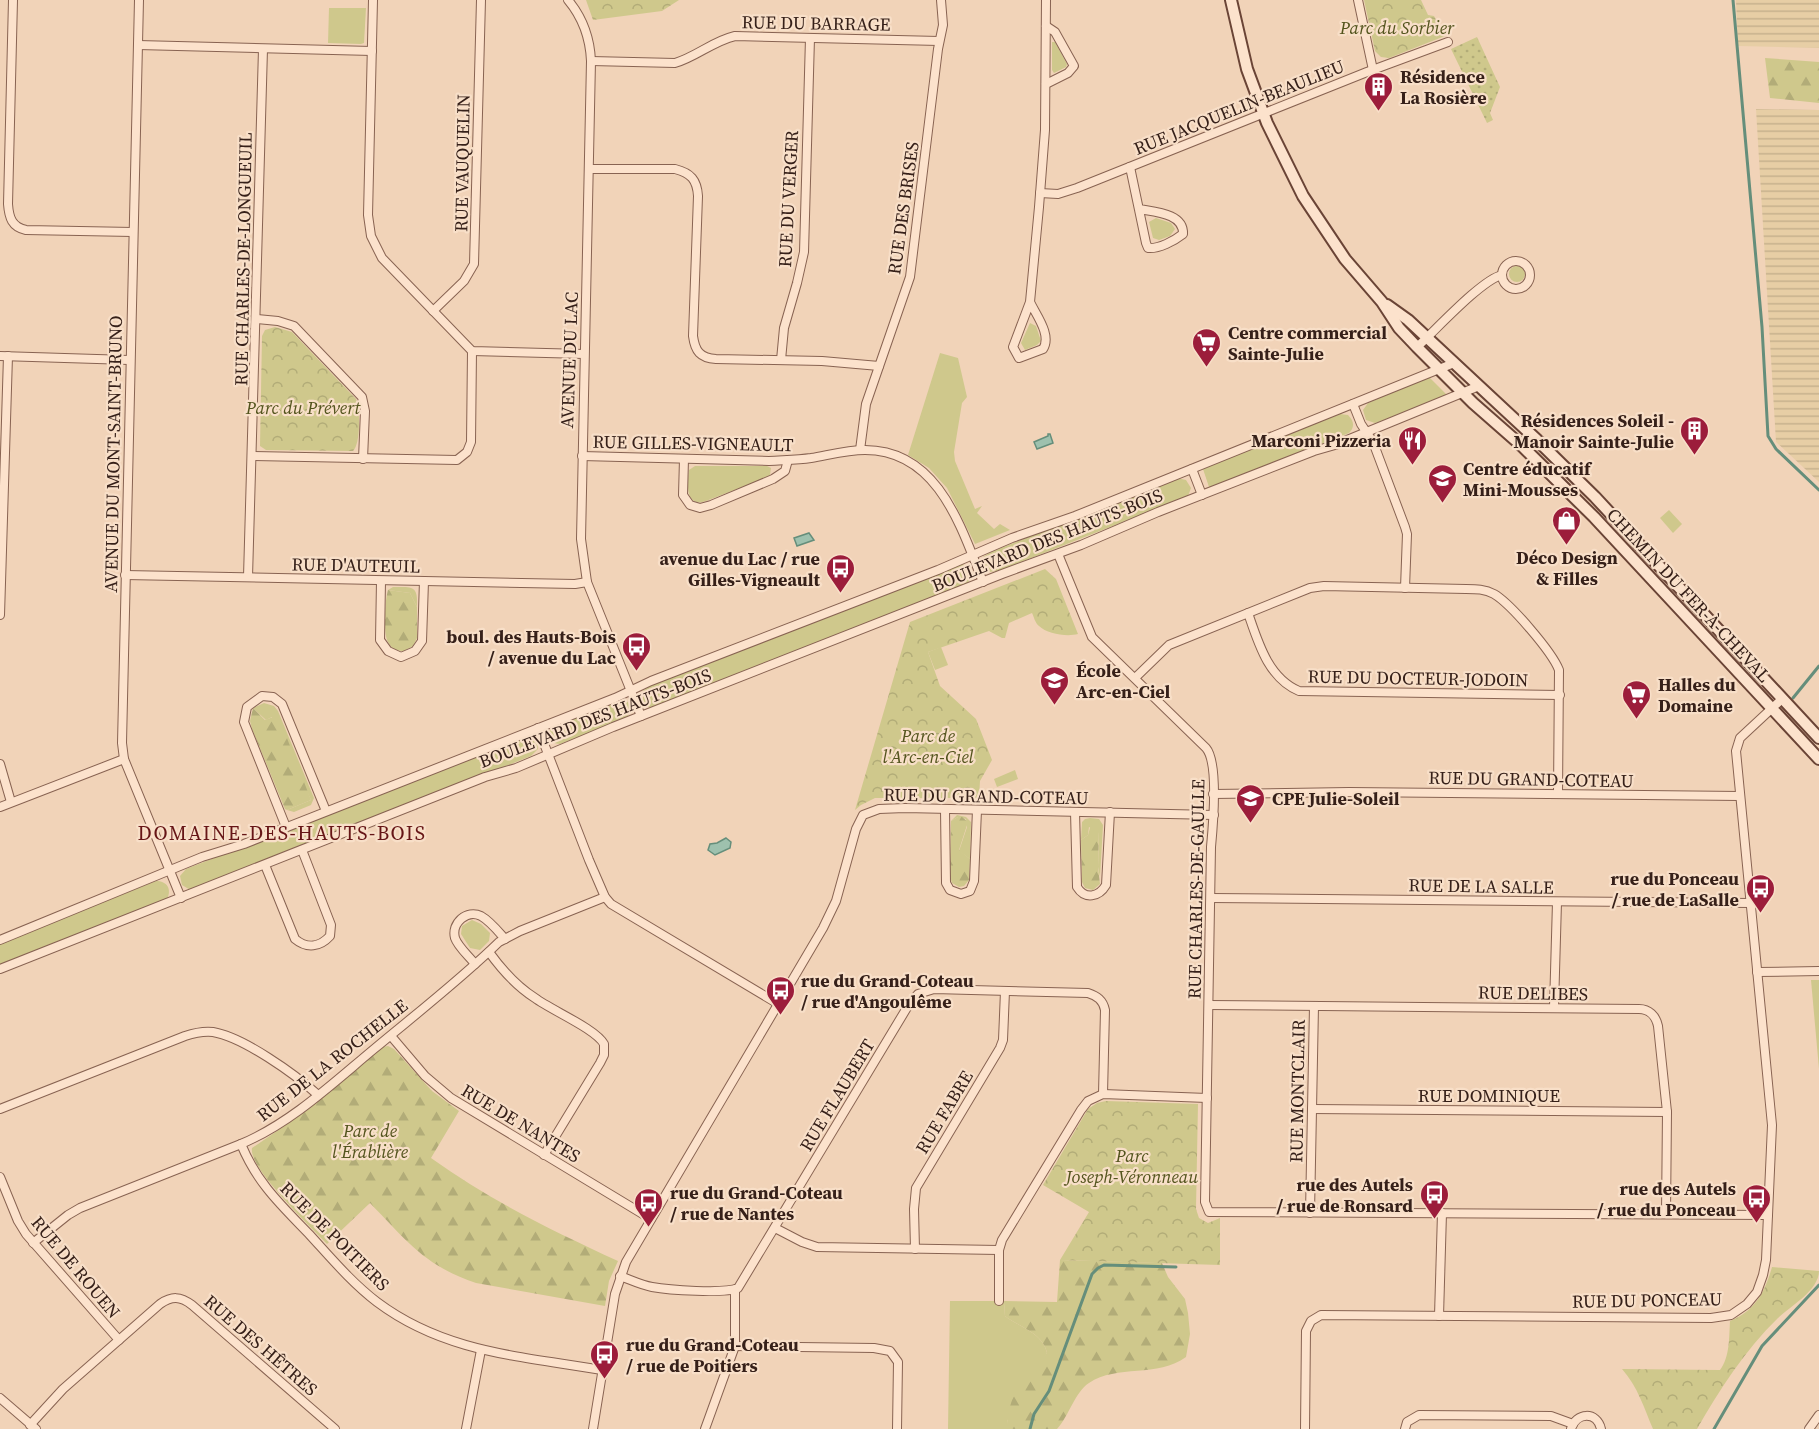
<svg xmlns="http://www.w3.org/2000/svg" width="1819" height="1429" font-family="'Source Serif 4',serif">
  <defs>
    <pattern id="farmland-rules" width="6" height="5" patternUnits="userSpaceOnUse" patternTransform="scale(1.5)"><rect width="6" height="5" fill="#e7cea5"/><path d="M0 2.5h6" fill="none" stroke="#c7b18d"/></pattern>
    <pattern id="forest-firs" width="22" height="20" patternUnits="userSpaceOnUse" patternTransform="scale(1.5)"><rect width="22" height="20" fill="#cfc88c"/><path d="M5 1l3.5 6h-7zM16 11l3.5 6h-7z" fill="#b2ac78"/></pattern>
    <pattern id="park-crowns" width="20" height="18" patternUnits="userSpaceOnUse" patternTransform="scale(1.5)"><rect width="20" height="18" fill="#cfc88c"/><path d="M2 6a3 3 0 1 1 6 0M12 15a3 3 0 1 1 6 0" fill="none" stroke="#b2ac78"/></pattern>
    <pattern id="garden-dots" width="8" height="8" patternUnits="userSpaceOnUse" patternTransform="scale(1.5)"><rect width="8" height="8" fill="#cfc88c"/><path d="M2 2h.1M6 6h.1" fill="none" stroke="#b2ac78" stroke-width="1.8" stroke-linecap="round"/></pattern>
  </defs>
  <rect width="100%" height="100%" fill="#f1d3b8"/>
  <g fill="url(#farmland-rules)">
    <path d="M1736,0h83v48l-81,-2z"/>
    <path d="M1756,109l63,1v372l-43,-40z"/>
  </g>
  <g fill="#cfc88c">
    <path d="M329,8h37l-2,35 -3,1 -33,-1z"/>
    <path d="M1052,42h3l12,22 -1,3 -12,6 -2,-3z"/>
    <path d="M1156,218l15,5 4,6 -5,7 -11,4 -6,-2 -4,-16z"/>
    <circle cx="1517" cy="274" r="8"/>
    <path d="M1030,323l6,3 5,15 -4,4 -12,5 -4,-7z"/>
    <path d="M940,353l18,5 9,39 -5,6 -8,49 1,9 20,48 7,-3 -5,7 17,16 6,-5 10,6 -35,14 -28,-56 -18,-20 -21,-13z"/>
    <path d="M1429,377l18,18 -66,26 -6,2 -9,-3 -3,-10 5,-7z"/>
    <path d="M1340,414l8,1c6,6 7,12 1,18l-132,53 -8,1 -6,-18 3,-2z"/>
    <path d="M695,466h72l4,2 -1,7 -2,2 -62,24c-21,7 -19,-17 -17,-31z"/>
    <path d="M1177,478l9,2 5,8 -3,8 -4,2 -186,73 -10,1 -6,-5 1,-10 8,-5z"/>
    <path d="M1669,510l13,14 -9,9 -13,-15z"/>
    <path d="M963,564c8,5 12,14 3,20l-314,124 -4,-1 -5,-6v-10l7,-5 308,-121z"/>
    <path d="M393,587c20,0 25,-2 24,20l-7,-14 -22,-3z"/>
    <path d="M941,647l7,18 -13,5 -7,-18z"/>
    <path d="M621,699l7,3 3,8 -5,9 -66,25c-7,0 -11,-4 -12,-11l5,-8z"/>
    <path d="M264,703l10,3 4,5 36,87 -3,7 -17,7 -7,-2 24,-10 -39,-83 -6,3 -13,-12z"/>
    <path d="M525,736l9,2 3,3 1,8 -7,7 -339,135 -10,-6 -2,-9 6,-7z"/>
    <path d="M1015,770l3,9 -21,8 -3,-8z"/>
    <path d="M957,815l9,2 5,5 -1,37 -11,-8 8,-24 -1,-8 -8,-2 -7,4z"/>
    <path d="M1090,818l9,1 4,6 -3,52 -2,-10 1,-34 -10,-6 -1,8 -7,5 1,-18 3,-3z"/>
    <path d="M156,881c11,0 16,8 11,18l-167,67v-23z"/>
    <path d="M472,920l9,4 9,9 -1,8 -9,9 -10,-2 -9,-14 1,-8z"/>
    <path d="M1811,980h8v89z"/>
    <path d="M950,1301h54l1,15c14,11 38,17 42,37l-40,68v8h-59z"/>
  </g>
  <g fill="url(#forest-firs)">
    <path d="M1765,58l54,4v41l-49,-5z"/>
    <path d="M388,590l22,3 7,14v31l-4,8 -9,5c-7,0 -13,-2 -16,-9 -5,-9 -3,-42 0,-52z"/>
    <path d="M253,708l12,12 13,-5 33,85 -24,10 -2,-1 -33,-80 -2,-8z"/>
    <path d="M958,817h4l6,5 -9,28 11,9 -1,21 -5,6 -5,1 -7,-4 -2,-6 1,-56z"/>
    <path d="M1095,823l4,6 -1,38 2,17 -7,6 -8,-2 -3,-6 -1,-42 7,-5 3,-11z"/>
    <path d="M383,1047l5,-1 6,3 38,42 27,20 -28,47c60,43 120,72 187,103l-9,20 -4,25 -129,-23c-51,-17 -69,-42 -106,-80l-43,41c-15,-16 -79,-76 -75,-96l57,-39z"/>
    <path d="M1060,1260l102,3 6,14 17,22 3,14 2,21 -4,23c-28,21 -69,7 -97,26 -14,9 -20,33 -32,46h-50c-1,-16 8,-43 19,-55 7,-7 15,-13 21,-21 -4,-20 -28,-26 -42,-37l-1,-15 53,1z"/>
  </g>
  <g fill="url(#park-crowns)">
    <path d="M586,0h93l-17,11 -69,9z"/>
    <path d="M1364,0h57l7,15 6,1 11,20 -56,22 -8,-1 -6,-6z"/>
    <path d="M275,327l17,5 64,67c4,10 5,44 -3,52l-87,-1 -6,-4 2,-110 3,-6z"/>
    <path d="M1045,569l11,10 22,55c-11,3 -31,0 -39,-8 -4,-3 -5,-9 -7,-13l-23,10 -4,15h-3l-13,-7 -61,21 12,34 36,33 16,41 -12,21 -1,17h-104l-14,7 -6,5 55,-188z"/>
    <path d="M1106,1101l92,3 -2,105 3,9 9,5 12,-5v47l-160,-5 29,-48 -46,-27 45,-76 9,-6z"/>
    <path d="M375,1121l10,13 -11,10 -11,-13z"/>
    <path d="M1772,1267l47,4c0,19 -28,35 -41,47 -33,32 -58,71 -81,111h-44c-9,-21 -15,-42 -31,-60l98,1c10,-13 9,-33 10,-49 25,-10 35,-29 42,-54z"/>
  </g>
  <path fill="url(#garden-dots)" d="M1477,37l23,50 -10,26 3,7 -6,3 -36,-74z"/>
  <g fill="#9ec1ae" stroke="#658e7b" stroke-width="1.5">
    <path d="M1048,434h2l3,9 -16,6 -3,-7 14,-6z"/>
    <path d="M809,533l5,7 -17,6 -3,-8z"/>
    <path d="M726,838l5,4 -1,6 -15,7 -7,-5 2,-6 7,-1z"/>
  </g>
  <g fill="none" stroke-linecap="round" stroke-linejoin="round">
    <g stroke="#658e7b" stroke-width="3">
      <path d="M1733,0l29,327 6,109 8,13 43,41"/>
      <path d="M1793,698l26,-32"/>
      <path d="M1030,1429l4,-15 15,-23 43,-117 6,-6 6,-3 72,2"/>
      <path d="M1714,1429l48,-83 57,-61"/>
    </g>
    <defs>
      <g id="street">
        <path d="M13,0l-5,204c1,14 4,23 18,26l107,2"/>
        <path d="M139,0l-17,743 2,16 57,139"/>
        <path d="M373,0l-5,215 3,21 11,22 90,93 112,3"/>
        <path d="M568,0c15,18 22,37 23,61l-10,478 6,43 54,134"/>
        <path d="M1358,0l15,70"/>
        <path d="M138,45l234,6"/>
        <path d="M591,61l84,2c21,-6 38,-22 60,-27l204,5"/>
        <path d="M1046,84l22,-11 6,-7 -19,-34 -9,-6"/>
        <path d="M1130,167l16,76 2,5c11,1 26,-7 35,-14 1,-21 -29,-22 -44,-25"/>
        <path d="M589,169h86c16,4 22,11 23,27l-5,140c2,15 7,22 23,23l106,2 57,5"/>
        <path d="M1040,193l18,1 19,-6 290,-116 81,-30"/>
        <circle cx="1516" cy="275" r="14"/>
        <path d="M1030,302c6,13 22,33 13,47l-24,9 -6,-11 17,-45 9,-95 6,-77 1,-130"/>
        <path d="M433,311l31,-30 10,-17 7,-264"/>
        <path d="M257,319l21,2 16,5 68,71 3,14 -2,48"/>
        <path d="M1417,347c18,-16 64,-67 85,-72"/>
        <path d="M0,356l129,4"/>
        <path d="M781,360l3,-32 13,-45 7,-31 6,-214"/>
        <path d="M1353,404l8,20 12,18 32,85 2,7 -2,54"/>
        <path d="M860,450l6,-46 44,-127 28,-228 5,-24 -2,-25"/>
        <path d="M253,456l204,4 10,-8 4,-10 1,-91"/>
        <path d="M582,456l187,5c14,-1 28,-1 42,-3 18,-3 36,-8 54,-8 73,0 96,77 118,132"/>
        <path d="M684,459l-1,36 7,10 10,3 11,-3 62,-26 12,-8 3,-11"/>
        <path d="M1192,469l10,26"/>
        <path d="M1058,554l34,83 114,111c13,15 7,78 5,99l-6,355 4,10 559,3"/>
        <path d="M125,575l450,9 12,-2"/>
        <path d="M248,577l15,-528"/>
        <path d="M381,581l-1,59 8,11 13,6 14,-6 7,-10 2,-60"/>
        <path d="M1248,613c10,29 20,65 51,78l261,4"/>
        <path d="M0,615l8,-259"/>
        <path d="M1135,678l34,-33 141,-57 14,-2 142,3c10,0 19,0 28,5 17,10 58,58 65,76l-1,124"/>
        <path d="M538,728l51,132 16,37 6,7 169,101"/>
        <path d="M0,764l11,38"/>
        <path d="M1213,794l136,-2 391,4"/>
        <path d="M0,807l124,-48"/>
        <path d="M945,810l1,73 4,7 11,4 9,-3 4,-10 3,-71"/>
        <path d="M1075,812l2,75c8,13 22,10 29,-2l4,-73"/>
        <path d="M286,827l-42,-105 3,-15 15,-11 11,1 9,7 44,107"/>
        <path d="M265,865l30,74c12,10 25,8 35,-3l1,-11 -29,-75"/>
        <path d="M1211,898l540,5"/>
        <path d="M0,940l202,-83 42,-13 371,-146 36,-17 287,-111 74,-32 63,-22 379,-153"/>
        <path d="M489,952c13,18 27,34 46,46 16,12 61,31 69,46v11l-4,8 -56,92"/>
        <path d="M475,964c-6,-8 -17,-17 -20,-26 -4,-15 12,-29 26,-22 9,5 17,15 24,23"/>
        <path d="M0,969l485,-192 31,-9 97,-41 389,-153 79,-29 77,-33 156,-61 21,-6 144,-59"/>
        <path d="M1757,972l62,-1"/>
        <path d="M1209,1005l430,4c10,0 17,7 19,17l9,86 -1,102"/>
        <path d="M1554,1007l3,-105"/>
        <path d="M391,1036l34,40 26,22 200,121"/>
        <path d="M0,1109l185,-73c9,-3 19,-5 28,-4 30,5 82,42 105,63"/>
        <path d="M1312,1109l355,3"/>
        <path d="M241,1144c16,39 40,61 68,90 22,24 43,49 68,68 68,51 144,54 225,68"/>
        <path d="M0,1177l18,44 8,13 93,106"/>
        <path d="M1310,1213l4,-207"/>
        <path d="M775,1228l27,14 15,5 182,3"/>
        <path d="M33,1243l35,-28 12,-7 161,-64c50,-21 92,-61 133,-95 42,-35 86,-69 125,-107l21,-11 85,-34"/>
        <path d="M915,1249l-1,-40 2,-21 84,-140 3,-8 2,-49"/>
        <path d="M620,1276c11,4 21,9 32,11 16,3 73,7 86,1l170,-282 10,-12 16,-5 154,4c9,3 15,7 17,17l-2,84"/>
        <path d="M999,1301v-51l3,-10 79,-130 7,-9 15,-7 104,4"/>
        <path d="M1439,1316l3,-103"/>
        <path d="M735,1346l139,2 16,3 8,11 -1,67"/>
        <path d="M0,1398l36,31"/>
        <path d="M30,1425l33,-36 97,-85c12,-8 20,-8 32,1l143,124"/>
        <path d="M466,1429l15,-79"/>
        <path d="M593,1429l22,-135 11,-32 197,-334 13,-27 20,-72 7,-14 16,-6 26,-1 309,7"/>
        <path d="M705,1429l30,-83v-56"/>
        <path d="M1305,1429l1,-98 5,-10 10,-6 390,3 20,-3 16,-11 10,-12 6,-17 3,-15 6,-135 -36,-374 4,-13 42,-39"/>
        <path d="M1405,1429l2,-7 12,-7 132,1 22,8"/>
        <path d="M1571,1429c5,-17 26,-18 30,0"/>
        <path d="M1809,1429l10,-14"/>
      </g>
      <g id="secondary">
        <path d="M1231,0l16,69 20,54 36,73 42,63 37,43 17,26 18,19 56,56 49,43 72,71 225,242"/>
        <path d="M1387,305l21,15 129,120 58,57 224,241"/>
      </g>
    </defs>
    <use href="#street" stroke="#886352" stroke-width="10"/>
    <use href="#secondary" stroke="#6a4436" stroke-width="14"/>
    <use href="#street" stroke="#fce2cc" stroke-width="8"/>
    <use href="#secondary" stroke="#fce2cc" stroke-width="10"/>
  </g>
  <defs>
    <symbol id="building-pin" viewBox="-11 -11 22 30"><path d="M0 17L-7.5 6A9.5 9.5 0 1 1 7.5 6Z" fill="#9c1d3b" stroke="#f8dfc8"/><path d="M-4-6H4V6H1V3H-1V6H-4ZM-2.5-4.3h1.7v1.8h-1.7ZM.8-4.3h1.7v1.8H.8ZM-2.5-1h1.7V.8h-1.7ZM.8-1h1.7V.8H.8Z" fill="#fff"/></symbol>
    <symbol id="supermarket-pin" viewBox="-11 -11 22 30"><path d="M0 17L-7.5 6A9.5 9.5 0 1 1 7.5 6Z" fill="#9c1d3b" stroke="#f8dfc8"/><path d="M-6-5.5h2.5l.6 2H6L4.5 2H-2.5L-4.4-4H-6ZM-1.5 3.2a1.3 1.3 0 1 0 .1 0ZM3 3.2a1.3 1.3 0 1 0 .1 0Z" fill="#fff"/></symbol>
    <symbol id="restaurant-pin" viewBox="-11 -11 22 30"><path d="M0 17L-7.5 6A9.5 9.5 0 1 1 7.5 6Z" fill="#9c1d3b" stroke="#f8dfc8"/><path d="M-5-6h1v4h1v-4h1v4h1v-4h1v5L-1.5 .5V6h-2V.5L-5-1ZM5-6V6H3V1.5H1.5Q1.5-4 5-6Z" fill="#fff"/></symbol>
    <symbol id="school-pin" viewBox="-11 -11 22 30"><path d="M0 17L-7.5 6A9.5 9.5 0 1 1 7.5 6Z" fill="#9c1d3b" stroke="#f8dfc8"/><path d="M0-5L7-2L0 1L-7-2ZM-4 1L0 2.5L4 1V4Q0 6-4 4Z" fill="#fff"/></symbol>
    <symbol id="shop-pin" viewBox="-11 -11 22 30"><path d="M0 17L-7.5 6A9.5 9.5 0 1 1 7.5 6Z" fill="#9c1d3b" stroke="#f8dfc8"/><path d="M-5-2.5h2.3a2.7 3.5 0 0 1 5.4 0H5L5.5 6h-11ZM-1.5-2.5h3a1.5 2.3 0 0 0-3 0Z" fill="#fff"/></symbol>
    <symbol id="bus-pin" viewBox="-11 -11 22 30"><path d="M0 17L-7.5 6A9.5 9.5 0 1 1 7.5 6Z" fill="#9c1d3b" stroke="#f8dfc8"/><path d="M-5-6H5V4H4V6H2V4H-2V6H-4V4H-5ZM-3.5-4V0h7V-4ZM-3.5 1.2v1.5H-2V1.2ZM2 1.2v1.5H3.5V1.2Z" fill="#fff"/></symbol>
  </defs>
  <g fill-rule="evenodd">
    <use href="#building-pin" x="1362" y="70" width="33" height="45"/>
    <use href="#supermarket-pin" x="1190" y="326" width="33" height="45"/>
    <use href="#building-pin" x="1678" y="414" width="33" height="45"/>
    <use href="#restaurant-pin" x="1396" y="424" width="33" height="45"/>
    <use href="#school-pin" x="1426" y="462" width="33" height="45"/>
    <use href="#shop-pin" x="1550" y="504" width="33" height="45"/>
    <use href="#bus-pin" x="824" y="552" width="33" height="45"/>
    <use href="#bus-pin" x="620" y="630" width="33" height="45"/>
    <use href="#school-pin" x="1038" y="664" width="33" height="45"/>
    <use href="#supermarket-pin" x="1620" y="678" width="33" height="45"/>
    <use href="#school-pin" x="1234" y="782" width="33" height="45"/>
    <use href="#bus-pin" x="1744" y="872" width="33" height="45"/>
    <use href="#bus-pin" x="764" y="974" width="33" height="45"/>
    <use href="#bus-pin" x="1418" y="1178" width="33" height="45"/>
    <use href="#bus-pin" x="1740" y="1182" width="33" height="45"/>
    <use href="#bus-pin" x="632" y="1186" width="33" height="45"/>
    <use href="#bus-pin" x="588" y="1338" width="33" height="45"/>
  </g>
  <g text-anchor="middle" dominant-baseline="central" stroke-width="4.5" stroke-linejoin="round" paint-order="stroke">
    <g font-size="18" fill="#362019" stroke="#f8dfc8">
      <text transform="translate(816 23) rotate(1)">RUE DU BARRAGE</text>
      <text transform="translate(1239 107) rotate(-22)">RUE JACQUELIN-BEAULIEU</text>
      <text transform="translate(462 163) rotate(-89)">RUE VAUQUELIN</text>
      <text transform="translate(788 199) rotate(-87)">RUE DU VERGER</text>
      <text transform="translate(903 208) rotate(-82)">RUE DES BRISES</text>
      <text transform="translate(243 259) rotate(-89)">RUE CHARLES-DE-LONGUEUIL</text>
      <text transform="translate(569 360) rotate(-88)">AVENUE DU LAC</text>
      <text transform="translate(693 443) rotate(1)">RUE GILLES-VIGNEAULT</text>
      <text transform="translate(113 454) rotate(-89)">AVENUE DU MONT-SAINT-BRUNO</text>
      <text transform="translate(1047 540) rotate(-22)">BOULEVARD DES HAUTS-BOIS</text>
      <text transform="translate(356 565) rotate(1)">RUE D'AUTEUIL</text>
      <text transform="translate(1689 595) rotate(47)">CHEMIN DU FER-À-CHEVAL</text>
      <text transform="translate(1418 678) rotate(1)">RUE DU DOCTEUR-JODOIN</text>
      <text transform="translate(595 718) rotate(-21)">BOULEVARD DES HAUTS-BOIS</text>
      <text transform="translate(1531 779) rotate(1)">RUE DU GRAND-COTEAU</text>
      <text transform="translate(986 796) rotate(1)">RUE DU GRAND-COTEAU</text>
      <text transform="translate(1481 886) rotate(1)">RUE DE LA SALLE</text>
      <text transform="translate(1196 889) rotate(-89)">RUE CHARLES-DE-GAULLE</text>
      <text transform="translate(1533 993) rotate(1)">RUE DELIBES</text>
      <text transform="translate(332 1060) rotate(-38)">RUE DE LA ROCHELLE</text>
      <text transform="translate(1297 1091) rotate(-89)">RUE MONTCLAIR</text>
      <text transform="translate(837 1095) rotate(-59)">RUE FLAUBERT</text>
      <text x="1489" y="1095">RUE DOMINIQUE</text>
      <text transform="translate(944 1112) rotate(-59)">RUE FABRE</text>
      <text transform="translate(521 1123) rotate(31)">RUE DE NANTES</text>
      <text transform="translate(335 1236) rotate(45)">RUE DE POITIERS</text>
      <text transform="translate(76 1267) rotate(50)">RUE DE ROUEN</text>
      <text transform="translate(1647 1300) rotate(-1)">RUE DU PONCEAU</text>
      <text transform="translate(261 1345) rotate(41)">RUE DES HÊTRES</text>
    </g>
    <g font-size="18" font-style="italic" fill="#53541d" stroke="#f8dfc8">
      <text x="1397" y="27">Parc du Sorbier</text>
      <text x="303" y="407">Parc du Prévert</text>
      <text x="928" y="735">Parc de<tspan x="928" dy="21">l'Arc-en-Ciel</tspan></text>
      <text x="370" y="1130">Parc de<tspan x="370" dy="21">l'Érablière</tspan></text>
      <text x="1132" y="1155">Parc<tspan x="1132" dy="21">Joseph-Véronneau</tspan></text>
    </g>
    <g font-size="18" font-weight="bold" fill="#362019" stroke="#f8dfc8" text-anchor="start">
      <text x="1400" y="76">Résidence<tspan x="1400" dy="21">La Rosière</tspan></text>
      <text x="1228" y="332">Centre commercial<tspan x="1228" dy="21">Sainte-Julie</tspan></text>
      <text x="1674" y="420" text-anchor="end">Résidences Soleil -<tspan x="1674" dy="21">Manoir Sainte-Julie</tspan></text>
      <text x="1391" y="440" text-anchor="end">Marconi Pizzeria</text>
      <text x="1463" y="468">Centre éducatif<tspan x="1463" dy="21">Mini-Mousses</tspan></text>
      <text x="1567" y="557" text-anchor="middle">Déco Design<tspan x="1567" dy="21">&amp; Filles</tspan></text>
      <text x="820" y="558" text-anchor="end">avenue du Lac / rue<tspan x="820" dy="21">Gilles-Vigneault</tspan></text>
      <text x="616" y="636" text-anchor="end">boul. des Hauts-Bois<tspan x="616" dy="21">/ avenue du Lac</tspan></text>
      <text x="1076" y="670">École<tspan x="1076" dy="21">Arc-en-Ciel</tspan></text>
      <text x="1658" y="684">Halles du<tspan x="1658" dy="21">Domaine</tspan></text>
      <text x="1272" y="798">CPE Julie-Soleil</text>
      <text x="1739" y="878" text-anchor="end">rue du Ponceau<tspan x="1739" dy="21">/ rue de LaSalle</tspan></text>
      <text x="801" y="980">rue du Grand-Coteau<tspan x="801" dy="21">/ rue d'Angoulême</tspan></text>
      <text x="1413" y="1184" text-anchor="end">rue des Autels<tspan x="1413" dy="21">/ rue de Ronsard</tspan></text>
      <text x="1736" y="1188" text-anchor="end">rue des Autels<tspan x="1736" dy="21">/ rue du Ponceau</tspan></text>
      <text x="670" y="1192">rue du Grand-Coteau<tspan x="670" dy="21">/ rue de Nantes</tspan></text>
      <text x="626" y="1344">rue du Grand-Coteau<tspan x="626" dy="21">/ rue de Poitiers</tspan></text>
    </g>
    <g font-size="20" letter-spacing="1.5" fill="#661516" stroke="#f8dfc8">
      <text x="282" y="833">DOMAINE-DES-HAUTS-BOIS</text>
    </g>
  </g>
</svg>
